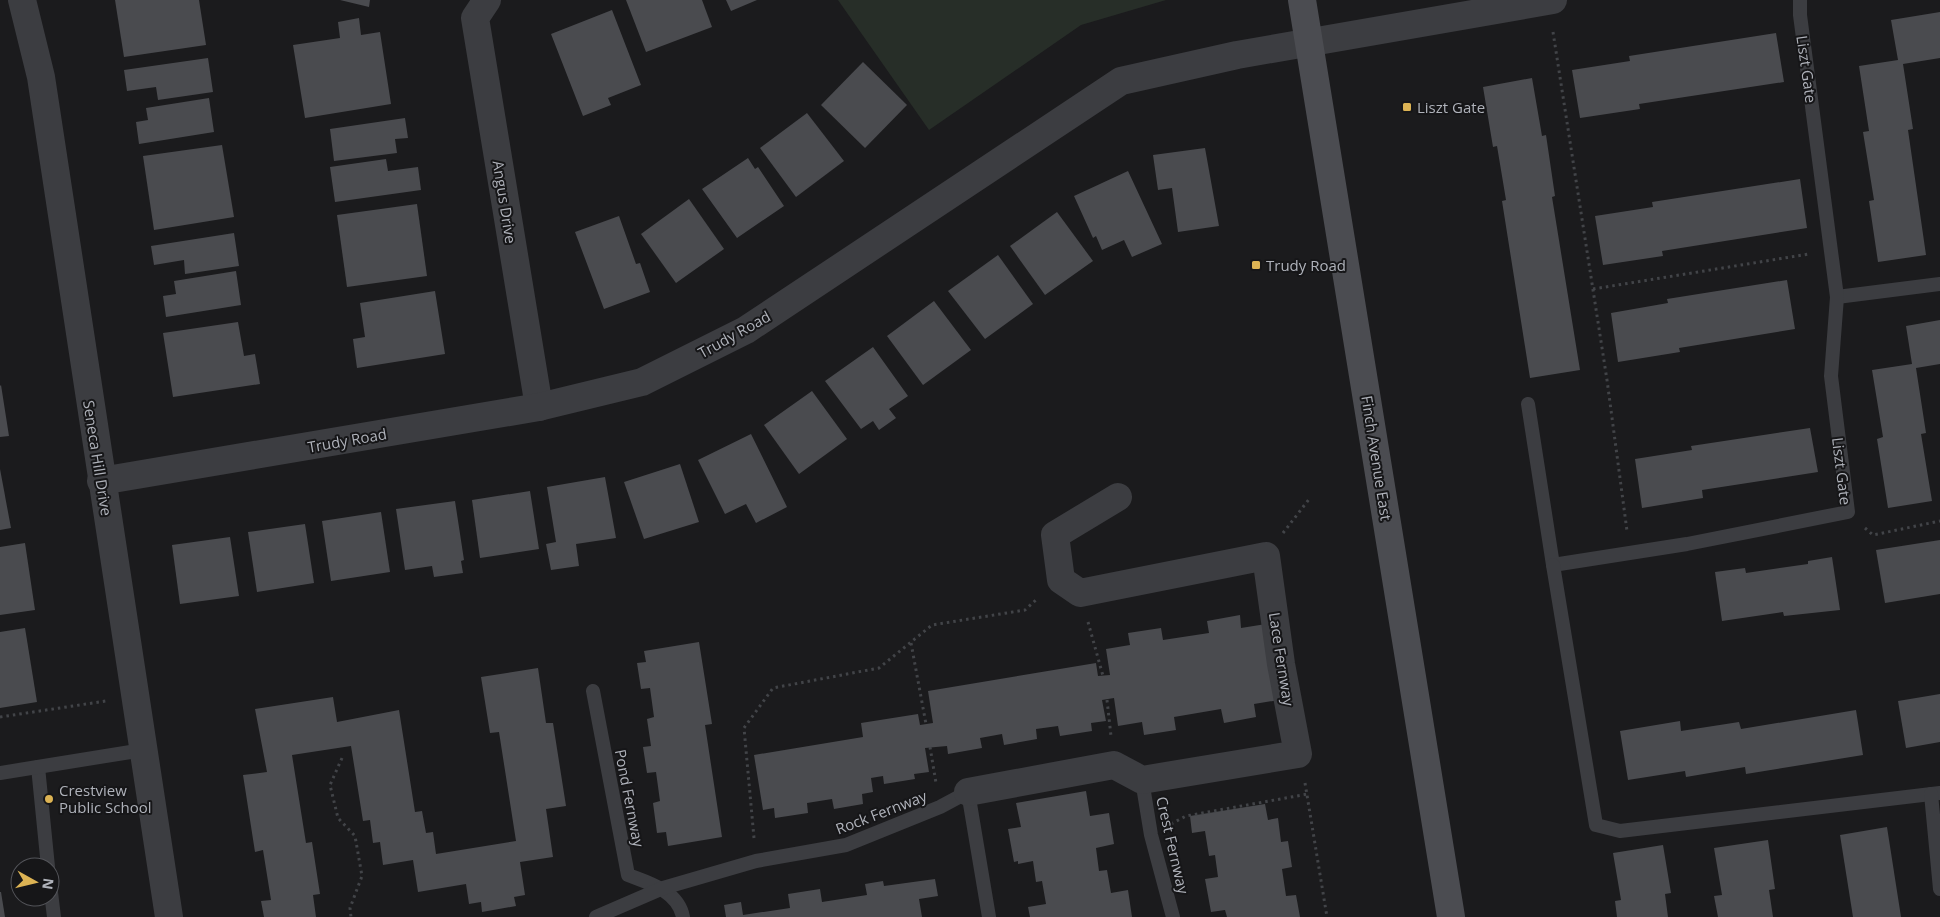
<svg xmlns="http://www.w3.org/2000/svg" width="1940" height="917" font-family="'Open Sans',sans-serif">
  <rect width="100%" height="100%" fill="#1b1b1d"/>
  <path fill="#272e28" d="M838,0h328l-85,25 -152,105z"/>
  <g fill="#4a4b4f">
    <path d="M115,0h84l7,45 -82,12z"/>
    <path d="M340,0h30l-1,7z"/>
    <path d="M626,0h76l10,27 -66,25z"/>
    <path d="M726,0h31l-26,11z"/>
    <path d="M612,10l29,75 -33,13 3,7 -28,11 -32,-82z"/>
    <path d="M1940,12v46l-37,6 10,65 -5,1 18,125 -48,7 -9,-61 5,-1 -11,-68 6,-1 -10,-65 39,-6 -7,-40z"/>
    <path d="M359,18l2,17 19,-3 11,72 -86,14 -12,-73 47,-7 -2,-16z"/>
    <path d="M1776,33l8,49 -145,22 1,5 -60,9 -8,-48 58,-9 -1,-5z"/>
    <path d="M208,58l5,34 -55,8 -2,-13 -29,4 -3,-21z"/>
    <path d="M863,62l44,43 -42,43 -44,-43z"/>
    <path d="M1532,78l10,58 4,-1 9,61 -3,1 28,173 -50,8 -28,-177 4,-1 -9,-54 -4,1 -10,-60z"/>
    <path d="M209,98l5,34 -75,12 -3,-22 12,-2 -2,-12z"/>
    <path d="M807,113l37,48 -48,36 -36,-49z"/>
    <path d="M405,118l3,20 -13,1 2,14 -63,8 -4,-32z"/>
    <path d="M222,145l12,72 -80,13 -11,-74z"/>
    <path d="M1205,148l14,78 -41,6 -6,-44 -14,2 -5,-35z"/>
    <path d="M748,158l7,11 3,-2 26,39 -47,32 -35,-49z"/>
    <path d="M386,159l2,12 30,-4 3,23 -86,12 -5,-35z"/>
    <path d="M1128,171l34,73 -30,13 -8,-17 -22,10 -6,-14 -3,2 -19,-42z"/>
    <path d="M1800,179l7,49 -145,23 1,5 -60,9 -8,-49 58,-9 -1,-5z"/>
    <path d="M689,199l35,50 -48,34 -35,-49z"/>
    <path d="M417,204l10,72 -80,11 -10,-72z"/>
    <path d="M1057,212l36,49 -48,34 -35,-49z"/>
    <path d="M619,216l17,48 4,-1 10,29 -46,17 -29,-77z"/>
    <path d="M234,233l5,33 -54,8 -1,-14 -30,5 -3,-19z"/>
    <path d="M998,255l35,49 -48,35 -37,-48z"/>
    <path d="M236,271l5,34 -75,12 -3,-21 13,-2 -2,-13z"/>
    <path d="M1787,280l8,49 -116,19 1,4 -62,10 -7,-49 57,-10 -1,-4z"/>
    <path d="M435,291l10,63 -88,14 -4,-29 12,-2 -5,-34z"/>
    <path d="M934,301l37,49 -48,35 -36,-49z"/>
    <path d="M1940,320v44l-24,4 10,65 -5,1 11,67 -44,7 -11,-69 6,-2 -11,-67 40,-6 -6,-38z"/>
    <path d="M238,322l6,34 11,-2 5,30 -87,13 -10,-64z"/>
    <path d="M873,347l35,49 -19,13 7,9 -17,12 -6,-9 -12,8 -36,-48z"/>
    <path d="M1,385l8,51 -9,1v-51z"/>
    <path d="M812,391l35,48 -48,35 -35,-49z"/>
    <path d="M1810,428l8,44 -116,18 1,8 -61,10 -7,-49 57,-9 -1,-4z"/>
    <path d="M751,434l36,73 -31,16 -10,-19 -21,10 -27,-54z"/>
    <path d="M680,464l19,58 -55,17 -20,-57z"/>
    <path d="M0,469l11,59 -11,2z"/>
    <path d="M605,477l11,61 -40,6 3,22 -28,4 -5,-26 10,-2 -9,-55z"/>
    <path d="M530,491l9,58 -59,9 -8,-58z"/>
    <path d="M455,501l9,59 -3,1 2,12 -29,4 -2,-11 -27,4 -9,-61z"/>
    <path d="M381,512l9,60 -59,9 -9,-60z"/>
    <path d="M305,524l9,59 -57,9 -9,-60z"/>
    <path d="M230,537l9,59 -59,8 -8,-59z"/>
    <path d="M1940,540v54l-55,9 -9,-53z"/>
    <path d="M25,543l10,67 -35,5v-68z"/>
    <path d="M1832,557l8,53 -56,6 -1,-4 -61,9 -7,-49 30,-4 1,5 62,-9v-3z"/>
    <path d="M1240,615l1,13 25,-4 13,76 -25,4 2,13 -32,6 -3,-14 -47,8 2,13 -32,5 -2,-13 -24,4 -4,-28 -12,2 4,21 -15,2 1,8 -32,5 -2,-10 -22,3 1,10 -33,6 -2,-11 -22,4 2,10 -34,6 -1,-8 -22,2 4,24 -15,2 1,5 -31,5 -1,-8 -12,2 2,14 -11,2 1,10 -29,5 -2,-10 -25,4 1,10 -33,5 -1,-10 -11,2 -9,-55 109,-18 -2,-14 57,-9 2,11 13,-2 -5,-32 168,-28 2,13 12,-1 -4,-26 24,-4 -2,-12 33,-5 2,12 46,-7 -2,-12z"/>
    <path d="M25,628l12,74 -37,6v-76z"/>
    <path d="M699,642l13,82 -7,1 17,112 -54,9 -2,-14 -9,1 -4,-30 7,-2 -4,-29 -9,1 -4,-26 8,-1 -4,-27 7,-2 -4,-29 -9,1 -4,-26 9,-1 -2,-11z"/>
    <path d="M538,668l8,55h7l13,83 -20,3 7,48 -33,5 5,33 -11,2 2,9 -34,6 -1,-10 -12,2 -3,-20 -48,8 -5,-32 -30,5 -3,-23 -7,1 -3,-23 -7,1 -12,-75 -59,9 14,88 6,-1 8,52 -7,1 3,22h-52l-3,-16 10,-1 -8,-50 -8,2 -12,-77 24,-3 -12,-63 78,-12 4,25 62,-12 16,102 7,-1 4,22 7,-1 3,22 80,-13 -17,-109 -9,1 -9,-56z"/>
    <path d="M1940,694v48l-34,6 -8,-47z"/>
    <path d="M1856,710l7,45 -117,19 -1,-7 -59,10 -1,-6 -57,9 -8,-49 60,-10 1,10 58,-9 2,7z"/>
    <path d="M1086,791l4,25 19,-3 5,31 -18,4 3,23 8,-1 4,23 17,-3 4,27h-102l-2,-10 18,-3 -4,-23 -6,1 -3,-21 -15,3v-3l-4,1 -6,-33 13,-2 -5,-24z"/>
    <path d="M1265,804l3,16 10,-2 3,24 7,-1 4,26 -10,2 4,27 10,-1 4,22h-73l-2,-7 -14,2 -6,-33 13,-2 -3,-22 -6,1 -4,-25 -13,2 -2,-17z"/>
    <path d="M1887,827l14,90h-48l-13,-82z"/>
    <path d="M1768,840l7,49 -6,1 4,27h-55l-4,-21 8,-1 -8,-47z"/>
    <path d="M1663,845l8,48 -6,1 3,23h-51l-2,-16 6,-1 -8,-47z"/>
    <path d="M935,879l3,17 -19,3 3,18h-196l-2,-12 17,-3 2,13 47,-7 -2,-14 32,-5 2,13 45,-7 -2,-11 18,-3 1,5z"/>
    <path d="M0,892h1l4,25h-5z"/>
  </g>
  <g fill="none" stroke-linecap="round" stroke-linejoin="round">
    <g stroke="#424448" stroke-width="3" stroke-dasharray="2.5 4" stroke-linecap="butt">
      <path d="M1553,32l54,348 20,151"/>
      <path d="M1593,289l216,-35"/>
      <path d="M1865,528l8,7 67,-14"/>
      <path d="M1283,533l27,-35"/>
      <path d="M1088,622l15,54"/>
      <path d="M911,643l15,81"/>
      <path d="M1107,700l4,36"/>
      <path d="M0,717l106,-16"/>
      <path d="M930,747l6,36"/>
      <path d="M342,758l-12,27 8,33 17,18 7,40 -12,32 1,9"/>
      <path d="M1305,783l22,134"/>
      <path d="M1171,824l15,-8 122,-22"/>
      <path d="M754,838l-10,-110 29,-40 106,-20 53,-43 93,-15 12,-11"/>
    </g>
    <g stroke="#3c3d41" stroke-width="14">
      <path d="M1837,297l103,-13"/>
      <path d="M1528,404l25,161 134,-21 161,-32 -17,-136 6,-79 -37,-282v-15"/>
      <path d="M1553,565l43,260 24,6 320,-38"/>
      <path d="M593,691l35,184c21,8 50,16 55,42"/>
      <path d="M38,767l10,100"/>
      <path d="M0,773l143,-23"/>
      <path d="M1142,780l9,55 22,82"/>
      <path d="M1931,794l9,95"/>
      <path d="M50,884l4,33"/>
      <path d="M596,917l67,-29 93,-27 90,-16 94,-38 28,-15 21,125"/>
    </g>
    <g stroke="#3c3d41" stroke-width="28">
      <path d="M22,0l19,77 128,840"/>
      <path d="M487,0l-12,18 64,389"/>
      <path d="M101,481l438,-74 103,-25 104,-52 375,-249 116,-26 316,-55"/>
      <path d="M968,792l146,-27 28,15 156,-26 -17,-90 -15,-108 -186,37 -19,-13 -6,-45 63,-38"/>
    </g>
    <path stroke="#4b4c51" stroke-width="28" d="M1302,0l149,917"/>
  </g>
  <g fill="#dcb354" stroke="#161618" stroke-width="2">
    <rect x="1402" y="102" width="10" height="10" rx="2.5"/>
    <rect x="1251" y="260" width="10" height="10" rx="2.5"/>
    <circle cx="49" cy="799" r="5"/>
  </g>
  <g text-anchor="middle" dominant-baseline="central" stroke-width="4" stroke-linejoin="round" paint-order="stroke">
    <g font-size="15" fill="#afb2ba" stroke="#161618">
      <text transform="translate(1807 69) rotate(82)">Liszt Gate</text>
      <text transform="translate(505 202) rotate(81)">Angus Drive</text>
      <text transform="translate(734 334) rotate(-29)">Trudy Road</text>
      <text transform="translate(347 440) rotate(-10)">Trudy Road</text>
      <text transform="translate(98 458) rotate(81)">Seneca Hill Drive</text>
      <text transform="translate(1377 458) rotate(81)">Finch Avenue East</text>
      <text transform="translate(1842 471) rotate(83)">Liszt Gate</text>
      <text transform="translate(1282 659) rotate(81)">Lace Fernway</text>
      <text transform="translate(630 798) rotate(79)">Pond Fernway</text>
      <text transform="translate(881 812) rotate(-21)">Rock Fernway</text>
      <text transform="translate(1173 845) rotate(77)">Crest Fernway</text>
    </g>
    <g font-size="15" fill="#afb2ba" stroke="#161618" text-anchor="start">
      <text x="1417" y="107">Liszt Gate</text>
      <text x="1266" y="265">Trudy Road</text>
      <text x="59" y="790">Crestview<tspan x="59" dy="17">Public School</tspan></text>
    </g>
  </g>
  <g transform="translate(35 882) rotate(98)"><circle r="24" fill="#161618" stroke="#535459"/>
  <path d="M0-4L9 19L0 12L-9 19Z" fill="#dcb354"/>
  <text y="-8" font-size="14" font-weight="bold" text-anchor="middle" fill="#afb2ba">N</text>
  </g>
</svg>
